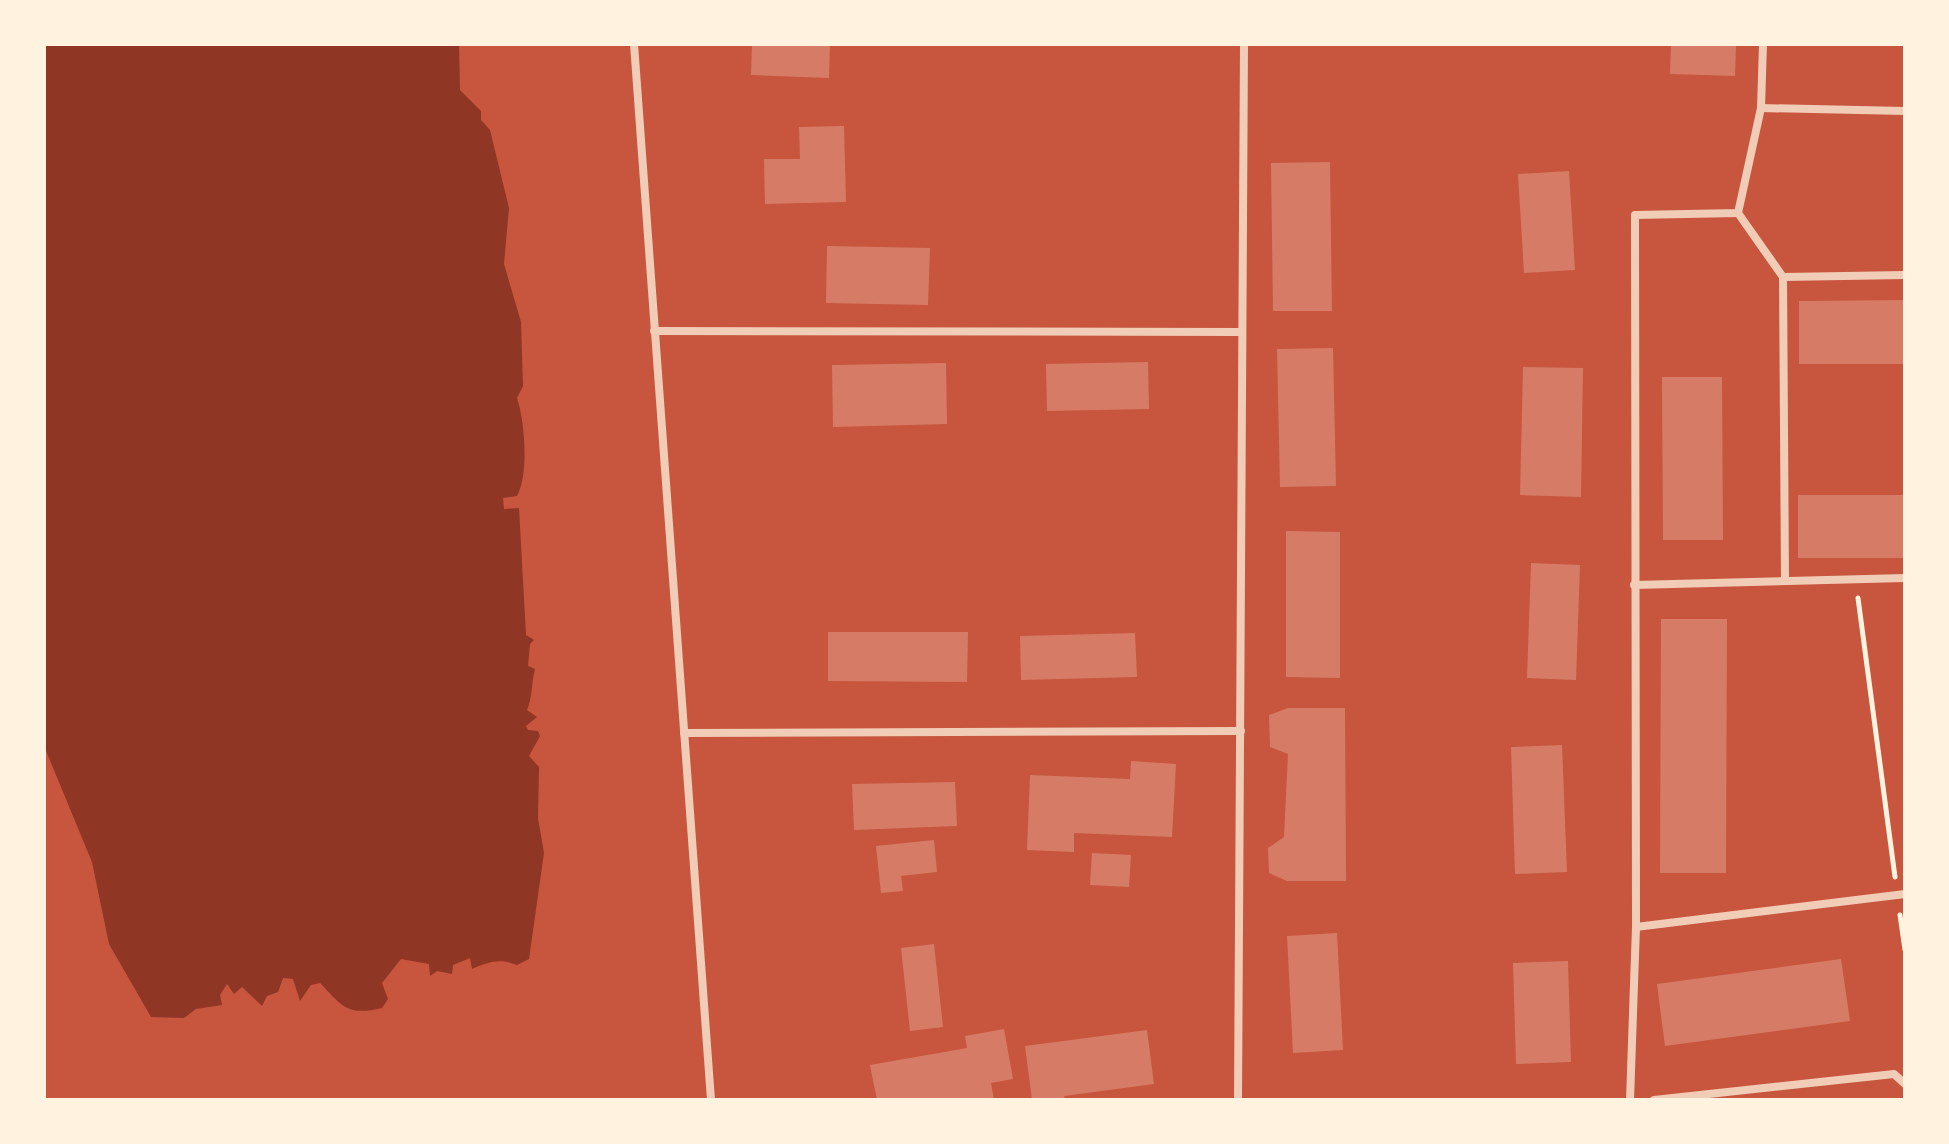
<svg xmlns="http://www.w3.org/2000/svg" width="1949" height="1144" font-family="Overpass,sans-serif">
  <rect width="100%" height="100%" fill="#c8553d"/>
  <path fill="#8f3625" d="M44,44h415l1,46 21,21v9l9,10 19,78 -5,56 17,58 2,64 -6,12c8,24 12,76 0,98l-14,2 1,11 15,-1 7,127 8,5 -4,4 -2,22 7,3c-4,15 -2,27 -8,41l10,7 -11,9 2,4 10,1 2,5 -11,20 10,11 -1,51 6,35 -15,106 -12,6c-18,-7 -28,-3 -45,4l-2,-11 -17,7 -1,9 -15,-3 -7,5 -1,-12 -28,-5 -19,24 6,16 -6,9c-35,8 -39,-1 -62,-25l-9,2 -11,16 -7,-22 -10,-1 -5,14 -11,4 -5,10 -20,-19 -8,7 -7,-10 -7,11 2,10 -26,4 -12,9 -33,-1 -42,-73 -17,-82 -48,-116z"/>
  <g fill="#d67c66">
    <path d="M752,44h78l-1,34 -78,-3z"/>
    <path d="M1671,44h65l-1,32 -65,-2z"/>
    <path d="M844,126l2,76 -81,2 -1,-45h36l-1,-32z"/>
    <path d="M1330,162l2,149h-59l-2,-148z"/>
    <path d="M1569,171l6,99 -51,3 -6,-99z"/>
    <path d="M827,246l103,2 -2,57 -102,-2z"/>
    <path d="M1905,300v64h-106v-63z"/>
    <path d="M1333,348l3,138 -56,1 -3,-138z"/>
    <path d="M1148,362l1,47 -102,2 -1,-47z"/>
    <path d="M946,363l1,61 -114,3 -1,-62z"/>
    <path d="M1523,367l60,1 -2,129 -61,-2z"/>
    <path d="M1662,377h60l1,163h-60z"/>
    <rect x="1798" y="495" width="107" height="63"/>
    <path d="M1286,531l54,1v146l-54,-1z"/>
    <path d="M1531,563l49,2 -4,115 -49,-2z"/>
    <path d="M1661,619h66l-1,254h-66z"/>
    <path d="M828,632h140l-1,50 -139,-1z"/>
    <path d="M1135,633l2,44 -116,3 -1,-44z"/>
    <path d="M1288,708h57l1,173h-59l-18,-8 -1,-25 16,-11 4,-83 -18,-7 -1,-32z"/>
    <path d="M1562,745l5,127 -52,2 -4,-127z"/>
    <path d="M1131,761l45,3 -4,73 -98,-4v19l-47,-2 3,-75 100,4z"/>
    <path d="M955,782l2,44 -103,4 -2,-46z"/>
    <path d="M934,840l3,32 -36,4 2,15 -22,2 -5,-47z"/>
    <path d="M1092,853l39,2 -2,32 -39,-2z"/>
    <path d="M1337,933l6,117 -50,3 -6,-117z"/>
    <path d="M934,944l9,83 -33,4 -9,-83z"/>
    <path d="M1841,959l9,62 -185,25 -8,-62z"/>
    <path d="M1568,961l3,101 -55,2 -3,-101z"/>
    <path d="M1004,1029l9,50 -22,4 3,17h-117l-7,-35 97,-17 -2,-12z"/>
    <path d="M1147,1030l7,54 -90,12 1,4h-33l-7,-54z"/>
  </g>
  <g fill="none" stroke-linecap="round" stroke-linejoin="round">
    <g stroke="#fff3e0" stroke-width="5">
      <path d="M1858,598l37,279"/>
      <path d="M1900,915l5,35"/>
    </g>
    <g stroke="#f1ccb7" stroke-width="8">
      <path d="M634,44l77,1056"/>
      <path d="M1761,108l144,3"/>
      <path d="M1738,213l45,64 122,-2"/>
      <path d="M1783,277l2,304"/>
      <path d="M654,331l587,1"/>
      <path d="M1634,585l271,-7"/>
      <path d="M684,733l557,-2"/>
      <path d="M1636,927l269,-33"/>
      <path d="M1238,1100l6,-1056"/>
      <path d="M1630,1100l6,-173 -1,-712 103,-2 23,-105 2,-64"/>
      <path d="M1654,1100l240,-26 11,10"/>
    </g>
  </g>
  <rect width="1949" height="1144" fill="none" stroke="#fff3e0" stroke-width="92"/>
</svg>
